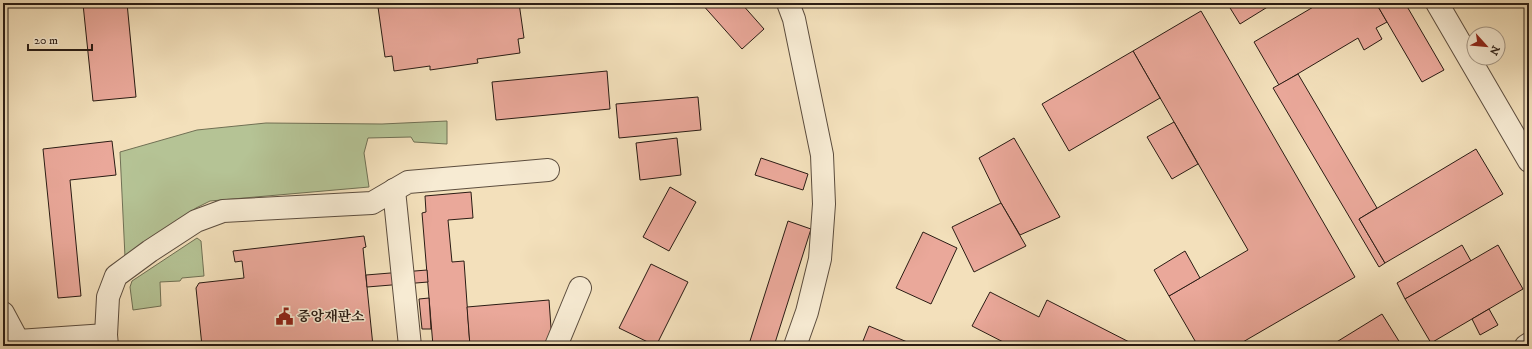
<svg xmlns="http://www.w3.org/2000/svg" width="1532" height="349" font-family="'IM FELL DW Pica','Noto Serif KR',serif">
  <rect width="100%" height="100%" fill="#f3e0bb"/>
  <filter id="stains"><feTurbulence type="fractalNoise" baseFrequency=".005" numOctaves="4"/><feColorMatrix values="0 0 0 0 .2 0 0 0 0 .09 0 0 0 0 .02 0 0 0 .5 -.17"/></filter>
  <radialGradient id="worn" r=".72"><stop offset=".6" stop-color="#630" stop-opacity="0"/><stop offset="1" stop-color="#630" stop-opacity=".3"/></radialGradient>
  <g fill="#b5c395" stroke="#707054">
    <path d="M447,121v23l-33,-2 -3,-5 -43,1 -4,15 5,34 -159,14 -14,7 -71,49 -5,-105 77,-22 69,-7 116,1z"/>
    <path d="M197,238l4,3 3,35 -22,2 -2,3 -20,1 1,24 -28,4 -3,-23 2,-6z"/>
  </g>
  <g fill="#eaa89a" stroke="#2a1c14">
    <path d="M69,3h58l9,94 -43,4 -10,-97 -14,1z"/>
    <path d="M384,3h135l5,35 -6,1 2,14 -43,6 1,4 -48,7v-4l-36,5 -2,-15 -7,1 -7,-50 7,-1z"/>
    <path d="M701,3h40l23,26 -22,20z"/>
    <path d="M1227,3h47l-34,21z"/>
    <path d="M1320,3h56l11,19 -11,6 6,11 -18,11 -6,-12 -79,47 -25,-43z"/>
    <path d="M1376,3h29l39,67 -22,12z"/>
    <path d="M1201,11l154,266 -119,69h-38l-29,-50 79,-46 -115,-199z"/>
    <path d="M1133,51l27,47 -91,53 -27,-47z"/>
    <path d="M607,71l3,38 -114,11 -4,-38z"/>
    <path d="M1298,74l79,134 -18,11 26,44 -6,4 -106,-179z"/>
    <path d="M698,97l3,33 -82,8 -3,-34z"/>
    <path d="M1174,122l24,42 -26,15 -25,-42z"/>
    <path d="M677,138l4,37 -41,5 -4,-37z"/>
    <path d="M1014,138l46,79 -40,18 -19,-32 -22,-45z"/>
    <path d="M112,141l4,34 -46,5 11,116 -23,2 -15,-149z"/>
    <path d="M1476,149l27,45 -118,69 -26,-44z"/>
    <path d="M761,158l47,16 -5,16 -48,-15z"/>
    <path d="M670,187l26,15 -27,49 -26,-14z"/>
    <path d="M471,192l2,26 -25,2 4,42 12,-1 6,85h-37l-11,-133 4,-1 -1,-16z"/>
    <path d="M1001,203l25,43 -52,26 -22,-45z"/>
    <path d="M788,221l23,8 -37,117h-9l-15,-5z"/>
    <path d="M923,232l34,16 -26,56 -35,-16z"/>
    <path d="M364,236l2,11 -3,1 10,98h-171l-6,-58 3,-5 45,-5 -2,-17 -7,1 -2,-11z"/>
    <path d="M1462,245l9,16 -66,38 -8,-16z"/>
    <path d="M1498,245l25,44 -92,54 -26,-44z"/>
    <path d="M1185,251l15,27 -31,18 -15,-26z"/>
    <path d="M651,264l37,18 -32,64 -37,-18z"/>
    <path d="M427,270l1,12 -61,5 -1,-12z"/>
    <path d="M990,292l49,25 8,-17 90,46h-126l-39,-20z"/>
    <path d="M429,298l2,31h-9l-3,-30z"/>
    <path d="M549,300l3,42 -42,4h-40l-3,-39z"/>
    <path d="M1489,309l9,16 -18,10 -8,-16z"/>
    <path d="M1382,314l20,32h-72z"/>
    <path d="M869,326l43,18 -1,2h-50z"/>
  </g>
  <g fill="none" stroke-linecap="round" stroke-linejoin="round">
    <defs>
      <g id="minor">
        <path d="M788,3l6,16 28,136 2,49 -4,55 -13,53 -12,34"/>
        <path d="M1437,3l92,158"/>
        <path d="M394,190l16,156"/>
        <path d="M3,313l15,28 -14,1"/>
        <path d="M18,341l88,-6"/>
        <path d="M107,346l-1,-11 2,-38 8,-21 34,-25 46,-30 27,-10 149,-8 36,-21 140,-12"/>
        <path d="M556,346l24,-58"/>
        <path d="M1526,346l3,-2"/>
      </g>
    </defs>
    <use href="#minor" stroke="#5c4d3e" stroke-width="24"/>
    <use href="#minor" stroke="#f7ebd3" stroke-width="22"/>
  </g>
  <defs>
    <symbol id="civic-bare" viewBox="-9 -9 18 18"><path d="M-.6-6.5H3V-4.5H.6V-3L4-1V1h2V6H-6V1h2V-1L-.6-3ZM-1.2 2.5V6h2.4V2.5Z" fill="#8f2418" stroke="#f7ebd3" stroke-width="2.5" paint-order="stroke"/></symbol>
  </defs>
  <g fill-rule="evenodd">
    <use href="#civic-bare" x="272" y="304" width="25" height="25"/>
  </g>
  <g text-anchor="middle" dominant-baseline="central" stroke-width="3" stroke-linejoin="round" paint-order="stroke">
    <g font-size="14" font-weight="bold" fill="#2a1c14" stroke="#f7ebd3" text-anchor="start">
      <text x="297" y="317">중앙재판소</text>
    </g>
  </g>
  <rect width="1532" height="349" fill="none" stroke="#f3e0bb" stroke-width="16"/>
  <rect x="4" y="4" width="1524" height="341" fill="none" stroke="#2a1c14" stroke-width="2"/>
  <rect x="8" y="8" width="1516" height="333" fill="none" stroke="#2a1c14"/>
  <g transform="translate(1486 46) rotate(117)"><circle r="19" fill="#f7ebd3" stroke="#a59887"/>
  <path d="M0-3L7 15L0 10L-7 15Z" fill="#8f2418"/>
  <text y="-6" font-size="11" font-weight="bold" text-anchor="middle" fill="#2a1c14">N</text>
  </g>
  <path d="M28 44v6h64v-6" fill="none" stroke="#2a1c14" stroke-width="2"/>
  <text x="34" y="44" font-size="12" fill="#2a1c14" stroke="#f7ebd3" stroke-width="3" paint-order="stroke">20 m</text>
  <rect width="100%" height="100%" filter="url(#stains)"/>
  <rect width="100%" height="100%" fill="url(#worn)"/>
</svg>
